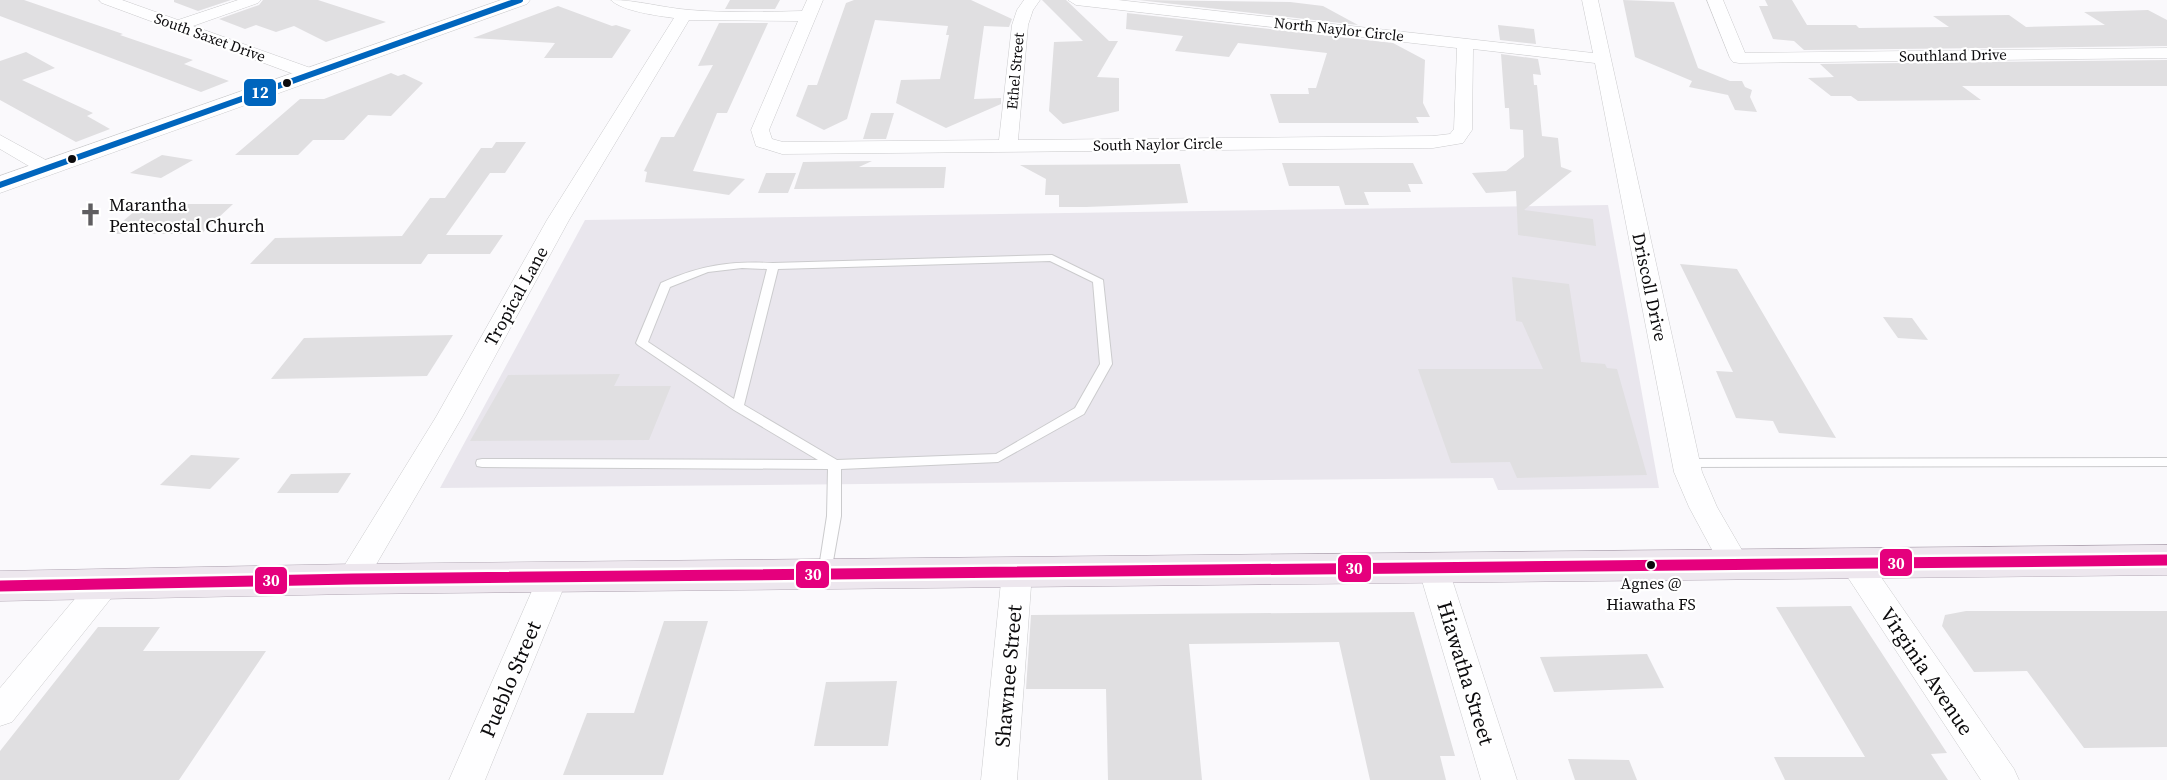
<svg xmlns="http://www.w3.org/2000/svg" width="2167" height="780" font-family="'Source Serif 4',serif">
  <rect width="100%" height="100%" fill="#faf9fc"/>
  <path fill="#e9e6ed" d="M1608,205l51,283 -161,2 -5,-12 -1053,10 145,-268z"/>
  <g fill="#e0dfe1">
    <path d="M0,0h24l99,34 -3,1 73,25 -9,4 45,17 -28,11 -201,-76z"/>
    <path d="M174,0h57l-33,11 -24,-9z"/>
    <path d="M263,0h55l68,22 -60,20 -32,-16 -18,6 -20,-7 -11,4 -26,-10 40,-14z"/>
    <path d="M730,0h50l-5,9h-50z"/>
    <path d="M854,0h117l41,19 -3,8 -25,-1 -6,43 -4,30 27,-1v6l-55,24 -50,-25 5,-23 39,-1 9,-44h-3l2,-9 -73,-6 -28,99 -23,11 -28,-14 12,-31h9l29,-82z"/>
    <path d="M1042,0h24l43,41h9l-21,36 22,1v33l-56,13 -14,-13 5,-69 29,-1z"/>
    <path d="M1138,0l152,2 33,4 35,19z"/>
    <path d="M1623,0l51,2 24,66 32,13h12l3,6 7,3 -2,7 7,15 -22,-2 -7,-15 -39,-8 3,-6 -57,-24z"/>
    <path d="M1765,0h27l15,25h49l3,3 90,-1 -16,-11 76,-1 17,12 79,-2 -21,-13 64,-2 19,10v26l-363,4 -10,-9 -21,-2 -14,-33h9z"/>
    <path d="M558,6l54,20 4,-1 15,5 -19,28h-68l11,-15 -82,-5z"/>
    <path d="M1127,13l266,30 32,17 -2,43 7,14h-14l3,6h-140l-9,-29h39l-1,-6h8l11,-35 -89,-10 -9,14 -54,-6 8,-15 -57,-7z"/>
    <path d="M719,23h49l-41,90h-10l-24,58 52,8 -16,16 -84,-13 2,-10 -3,-1 17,-34h13l39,-72 -15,1z"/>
    <path d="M1498,25l36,4 2,15 -36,-4z"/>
    <path d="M26,52l29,16 -33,12 71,33 -6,3 23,13 -34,13 -76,-42v-39z"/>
    <path d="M1501,54l37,5 3,16 -8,-1 1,11h3l5,51 16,2 3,29 11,4 -48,39 69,9 3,27 -78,-11 -2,-44 -30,2 -14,-20 34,-2 18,-14 -1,-27 -13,-1 -1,-21h-4z"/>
    <path d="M2167,60v26h-205l19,14 -123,1 -7,-5h-20l-23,-18 26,-1 -14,-13z"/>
    <path d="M391,73l7,3 6,-2 19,9 -32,33 -23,-1 -24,25h-31l-15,15h-63l65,-56h24z"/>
    <path d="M871,113h23l-8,26h-23z"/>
    <path d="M496,142h30l-21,31h-15l-44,62h57l-13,19h-62l-7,10h-171l25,-26 127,-2 28,-38h15l36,-50h11z"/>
    <path d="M162,155l31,5 -32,18 -31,-5z"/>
    <path d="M872,161l-13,6h87l-2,21 -150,1 9,-27z"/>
    <path d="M1282,163h131l10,21h-15l3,8h-47l5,13h-24l-6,-19h-50z"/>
    <path d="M1180,164l8,39 -102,4h-27v-12h-14l1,-16 -26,-14z"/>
    <path d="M766,173h30l-8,20h-30z"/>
    <path d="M143,204h90l-32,30h-93z"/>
    <path d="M1680,264l57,5 99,169 -57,-5 -6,-12 -37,-3 -20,-47 17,1z"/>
    <path d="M1512,277l57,7 12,78 24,2 2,4 10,1 30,106 -130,3 -7,-16 -59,1 -33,-94h125l-21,-47 -6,-1z"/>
    <path d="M1883,317l29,1 16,22 -30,-2z"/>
    <path d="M453,335l-26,41 -156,3 33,-41z"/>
    <path d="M620,374l-6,12h57l-22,54 -179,1 38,-66z"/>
    <path d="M191,455l49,3 -30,31 -50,-4z"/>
    <path d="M351,473l-13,20h-61l14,-19z"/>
    <path d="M1851,606l96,147 -16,1 17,26h-163l-11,-23h91l-89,-150z"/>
    <path d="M1966,611h201v136l-83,1 -57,-77 -53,1 -32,-46 3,-11z"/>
    <path d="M1414,612l41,144h-15l6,24h-76l-31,-138 -150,2 13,136h-94l-2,-91h-80l5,-74z"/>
    <path d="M664,621h44l-45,154h-100l24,-62h47z"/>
    <path d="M98,627h62l-17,24h123l-87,129h-179v-29z"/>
    <path d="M1647,654l17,34 -110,4 -14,-35z"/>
    <path d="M897,681l-9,65h-74l12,-64z"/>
    <path d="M1568,759l61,1 8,20h-62z"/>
  </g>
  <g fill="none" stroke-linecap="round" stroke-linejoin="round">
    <defs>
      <g id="lane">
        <path d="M1052,255l51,25 9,84 -28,50 -86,48 -157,7v47l-11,62 -5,1 -5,-1 -2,-4 9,-58 1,-47 -346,-2 -5,-1 -1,-3 1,-3 5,-1 336,1 -84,-50 -96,-65 -2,-2 25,-60c40,-18 69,-22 112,-20zM1050,261l43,21 7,82 -25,44 -79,46 -159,6 -93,-55 34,-136zM742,268l25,1 -33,130 -86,-57 22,-55 38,-15z"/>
        <path d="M2167,458v8l-480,1 -5,-1 -1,-3 1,-3 5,-1z"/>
      </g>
      <g id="street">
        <path d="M99,0h23l56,20 60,-20h23l-3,3 -65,23 126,45 3,4 -3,4h-12l-205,-76z"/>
        <path d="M611,0c27,0 52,8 79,10 37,3 75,2 112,1l5,-11h16l-54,130 3,9 11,3 216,-2 13,-115 5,-15 7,-10h16l-7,10 -5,15 -10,115 415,-4 17,-2 4,-5 3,-81 -381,-43 -8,-5h50l475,53 -11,-53h16l104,472 15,35 33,57 -4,8 -11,3 -11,-3 -35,-65 -15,-35 -79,-409 -122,-14 -1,81 -9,13 -30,5 -651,6 -26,-8 -5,-16 47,-109 -109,-1 -120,200 -107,197 -99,170 -11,4 -11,-4 -4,-8 4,-8 95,-154 111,-197 127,-202c-15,-2 -53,-7 -63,-18z"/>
        <path d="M1707,0h16l22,53 422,-5v10l-428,5 -6,-1 -3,-4z"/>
        <path d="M0,135l53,29 3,4 -3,4h-14l-39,-23z"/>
        <path d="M1854,551l11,3 149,215 5,11h-38l-138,-210 -4,-8 4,-8z"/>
        <path d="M1433,556l11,3 4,8 69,213h-36l-63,-213 4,-8z"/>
        <path d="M1017,561l11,3 4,8 -15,208h-36l21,-208 4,-8z"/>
        <path d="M553,565l11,4 4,8 -83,203h-36l89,-203 4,-8z"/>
        <path d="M105,572l11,4 4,8 -4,8 -104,130 -12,4v-38l94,-112z"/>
      </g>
      <path id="secondary" d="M501,0h29l-3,4 -527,189v-17z"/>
      <path id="primary" d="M2167,545v30l-1815,19 -352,7v-30l352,-7z"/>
    </defs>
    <use href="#lane" stroke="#cbcbcd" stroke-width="2"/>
    <use href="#street" stroke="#cbcbcd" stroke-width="1"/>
    <use href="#secondary" stroke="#cbcbcd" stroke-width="1"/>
    <use href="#primary" stroke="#b1a6b3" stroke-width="1"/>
    <use href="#lane" fill="#fefeff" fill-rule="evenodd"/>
    <use href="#street" fill="#fefeff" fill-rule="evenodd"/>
    <use href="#secondary" fill="#fefeff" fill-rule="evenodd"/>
    <use href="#primary" fill="#ede7ee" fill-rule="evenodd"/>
    <defs>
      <path id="bus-1" d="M0,586l352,-7 1815,-19"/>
      <path id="bus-2" d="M0,185l520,-185"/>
    </defs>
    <use href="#bus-1" stroke="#fff" stroke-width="16"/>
    <use href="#bus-2" stroke="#fff" stroke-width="9"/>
    <use href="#bus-1" stroke="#e5007d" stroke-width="11"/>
    <use href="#bus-2" stroke="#0065bd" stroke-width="6"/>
  </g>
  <defs>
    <symbol id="church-bare" viewBox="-9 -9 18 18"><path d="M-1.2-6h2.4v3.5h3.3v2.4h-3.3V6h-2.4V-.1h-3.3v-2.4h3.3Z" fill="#5f5e61" stroke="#fff" stroke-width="2.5" paint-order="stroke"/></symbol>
  </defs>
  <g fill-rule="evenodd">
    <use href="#church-bare" x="74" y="198" width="33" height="33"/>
  </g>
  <g fill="#0c0b0d" stroke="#fff" stroke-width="2">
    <circle cx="287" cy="83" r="5"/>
    <circle cx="72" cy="159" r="5"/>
    <circle cx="1651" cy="565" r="5"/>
  </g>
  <g text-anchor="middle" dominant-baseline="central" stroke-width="4.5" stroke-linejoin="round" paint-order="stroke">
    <g font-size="15" fill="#0c0b0d" stroke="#fff">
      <text transform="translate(1339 29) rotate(6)">North Naylor Circle</text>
      <text transform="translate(210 37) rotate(20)">South Saxet Drive</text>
      <text transform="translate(1953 55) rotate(-1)">Southland Drive</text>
      <text transform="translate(1015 71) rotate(-85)">Ethel Street</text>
      <text transform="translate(1158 144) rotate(-1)">South Naylor Circle</text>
    </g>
    <g font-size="16" fill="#0c0b0d" stroke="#fff">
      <text x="1651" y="583">Agnes @<tspan x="1651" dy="21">Hiawatha FS</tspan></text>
    </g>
    <g font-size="18" fill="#0c0b0d" stroke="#fff" text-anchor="start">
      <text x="109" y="204">Marantha<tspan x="109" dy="21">Pentecostal Church</tspan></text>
    </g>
    <g font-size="18" fill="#0c0b0d" stroke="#fff">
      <text transform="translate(1650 287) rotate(78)">Driscoll Drive</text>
      <text transform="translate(516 296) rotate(-61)">Tropical Lane</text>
    </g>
    <g font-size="21" fill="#0c0b0d" stroke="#fff">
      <text transform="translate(1927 671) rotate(56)">Virginia Avenue</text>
      <text transform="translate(1466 673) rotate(73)">Hiawatha Street</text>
      <text transform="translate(1008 676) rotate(-85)">Shawnee Street</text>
      <text transform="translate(510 679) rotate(-67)">Pueblo Street</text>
    </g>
  </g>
  <g stroke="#fff" stroke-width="2">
    <rect x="243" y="78" width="34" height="29" rx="6" fill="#0065bd"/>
    <rect x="1879" y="548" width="34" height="29" rx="6" fill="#e5007d"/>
    <rect x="1337" y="554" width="35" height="29" rx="6" fill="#e5007d"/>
    <rect x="795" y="560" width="35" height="29" rx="6" fill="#e5007d"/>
    <rect x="254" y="566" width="34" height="29" rx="6" fill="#e5007d"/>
  </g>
  <g font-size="16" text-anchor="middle" font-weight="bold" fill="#fff">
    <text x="260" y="98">12</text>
    <text x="1896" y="569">30</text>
    <text x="1354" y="574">30</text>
    <text x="813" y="580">30</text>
    <text x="271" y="586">30</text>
  </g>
</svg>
